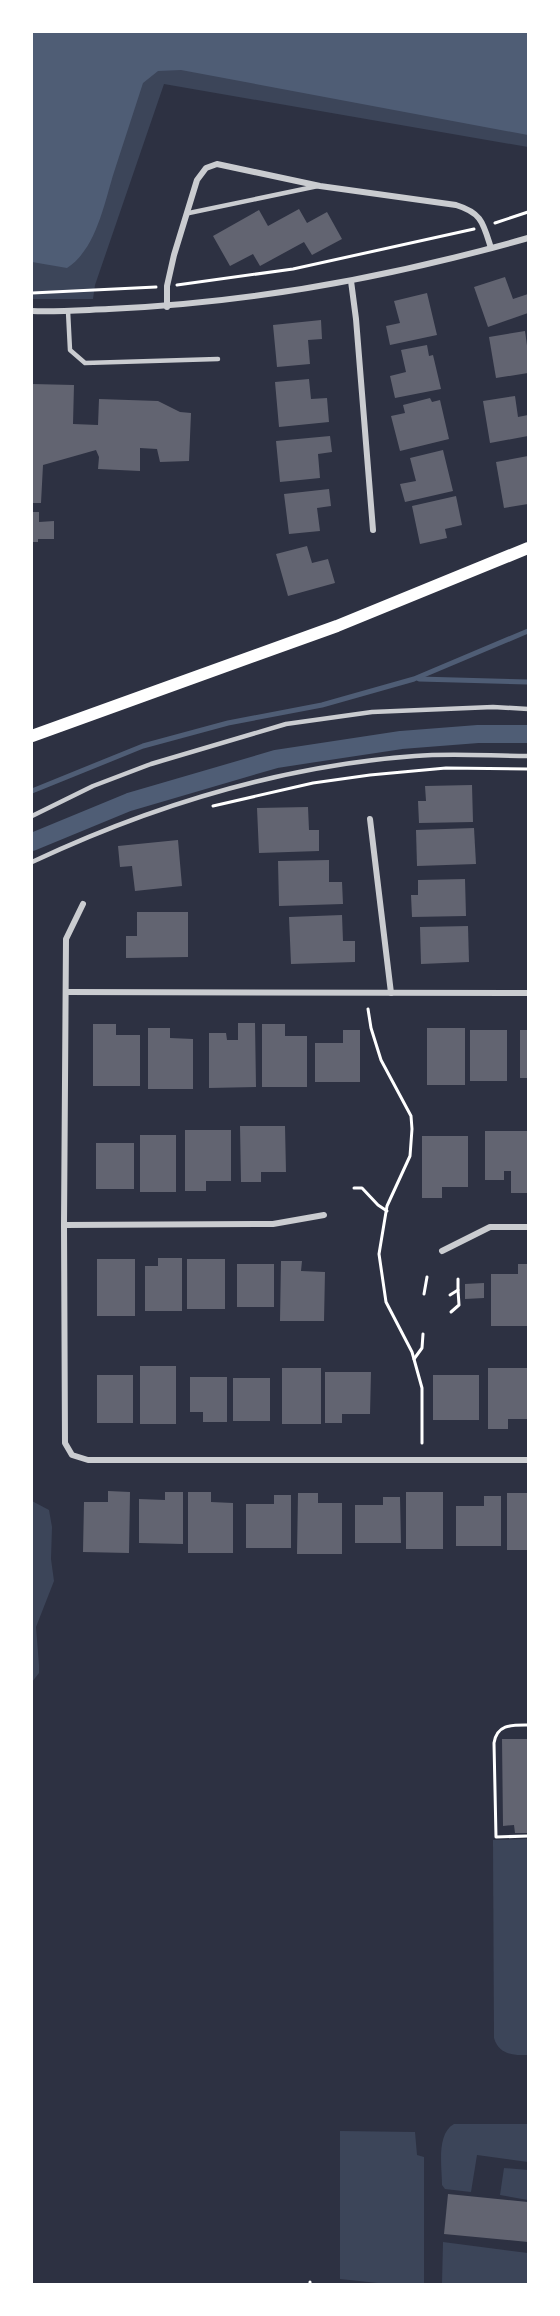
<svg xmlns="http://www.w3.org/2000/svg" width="560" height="2316" font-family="'PT Sans',sans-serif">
  <rect width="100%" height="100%" fill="#2d3142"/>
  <g fill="#3c4559">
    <path d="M32,32h496v115l-364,-63 -69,201 -2,14h-61z"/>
    <path d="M32,1501l17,9 3,17 -1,32 3,22 -18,46 3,38v8l-7,9z"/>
    <path d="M528,1839v216c-15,0 -29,0 -34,-17l-1,-198z"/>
    <path d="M454,2124h74v38l-51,-7 -6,37 -26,-3 -3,-4c0,-18 -6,-51 12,-61z"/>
    <path d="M340,2131l75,1 2,23 7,2v127h-37l-47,-5z"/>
    <path d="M504,2168l24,2v30l-28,-5z"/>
    <path d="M443,2242l85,11v31h-86z"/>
  </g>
  <path fill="#4f5d75" d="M32,32h496v103l-347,-65 -23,1 -15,12c-9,28 -18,55 -27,83 -11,32 -18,82 -49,102l-35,-6z"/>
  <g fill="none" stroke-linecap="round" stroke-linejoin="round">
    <g stroke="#4f5d75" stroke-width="5">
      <path d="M419,679l109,3"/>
      <path d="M32,791l111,-45 85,-23 94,-18 92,-26 114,-48"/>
    </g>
    <path stroke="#4f5d75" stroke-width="18" d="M32,842l97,-40 147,-43 125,-19 77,-6h50"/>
  </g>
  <g fill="#626471">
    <path d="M299,209l8,14 20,-11 15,27 -30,16 -8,-13 -44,24 -7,-12 -23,12 -17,-30 46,-26 9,16z"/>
    <path d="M505,277l8,22 15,-5v19l-40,14 -14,-40z"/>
    <path d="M427,293l10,42 -47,10 -4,-19 14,-3 -6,-22z"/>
    <path d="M321,320l1,19 -14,1 2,24 -33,3 -4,-42z"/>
    <path d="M525,331l3,22v20l-32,5 -7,-41z"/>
    <path d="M427,345l2,11 4,-1 8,34 -46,9 -5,-22 16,-4 -5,-22z"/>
    <path d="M309,379l2,20 16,-1 2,24 -50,5 -4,-45z"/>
    <path d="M32,384l42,1 -1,39 25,1 1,-26 59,2 22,11 11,1 -2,48 -29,1 -3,-13 -17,-1v23l-42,-2 1,-12 -3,-7 -53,15 -2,38h-9z"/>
    <path d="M515,396l3,21 10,-2v21l-38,7 -7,-42z"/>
    <path d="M430,398l2,4 8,-2 9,39 -49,12 -9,-35 14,-3 -2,-8z"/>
    <path d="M330,436l2,16 -14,2 2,24 -40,4 -4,-41z"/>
    <path d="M443,450l10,41 -48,11 -5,-18 16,-3 -6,-23z"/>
    <path d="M528,456v48l-24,4 -8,-46z"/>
    <path d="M329,489l2,17 -14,2 3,23 -31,3 -5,-40z"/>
    <path d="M456,496l6,29 -17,4 2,9 -27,6 -8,-38z"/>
    <path d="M32,512h7v10l15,-1v18h-16v3h-6z"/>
    <path d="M307,546l5,17 16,-4 7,24 -47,13 -12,-42z"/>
    <path d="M472,785l1,37 -54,1 -1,-22h8l-1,-15z"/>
    <path d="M308,807l1,23h10v21l-60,2 -2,-45z"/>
    <path d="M474,828l2,36 -59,2 -1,-36z"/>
    <path d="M178,840l4,46 -47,5 -3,-25 -12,1 -2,-21z"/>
    <path d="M329,860v22h13l1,22 -64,2 -1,-45z"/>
    <path d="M465,879l1,37 -54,1 -1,-22h7v-15z"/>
    <path d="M137,912h51v45l-62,1v-22h11z"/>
    <path d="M342,915l1,26h12v21l-64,2 -2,-47z"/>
    <path d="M468,926l1,36 -48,2 -1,-37z"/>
    <path d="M238,1023h17l1,64 -47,1v-55h17l1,7h11z"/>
    <path d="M93,1024h23v11h24v51h-47z"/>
    <path d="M262,1024h23v12h22v51h-45z"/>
    <path d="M148,1028h22v10l23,1v50h-45z"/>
    <rect x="427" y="1028" width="38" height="57"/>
    <path d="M343,1030h17v52h-45v-39h28z"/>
    <rect x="470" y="1030" width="37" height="51"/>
    <rect x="520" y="1030" width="8" height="48"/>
    <path d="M240,1126h45l1,46h-25v10h-20z"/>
    <path d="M185,1130h46v51h-25v10h-21z"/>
    <path d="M485,1131h43v62h-17v-22h-7v9h-19z"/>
    <rect x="140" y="1135" width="36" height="57"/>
    <path d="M422,1136h46v51h-26v11h-20z"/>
    <rect x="96" y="1143" width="38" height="46"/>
    <path d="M158,1258h24v53h-37v-45h13z"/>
    <rect x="97" y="1259" width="38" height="57"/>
    <rect x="187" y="1259" width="38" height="50"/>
    <path d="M281,1261h21l-1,10 24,1 -1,49h-44z"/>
    <rect x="237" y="1264" width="37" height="43"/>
    <path d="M518,1264h10v62h-37v-52h27z"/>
    <path d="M484,1283v15l-19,1v-15z"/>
    <rect x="140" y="1366" width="36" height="58"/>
    <rect x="282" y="1368" width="39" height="56"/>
    <path d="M488,1368h40v51h-20v10h-20z"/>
    <path d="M325,1372h46l-1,42h-28v9h-17z"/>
    <rect x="97" y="1375" width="36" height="48"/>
    <rect x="433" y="1375" width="46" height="45"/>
    <path d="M190,1377h37v45h-24v-10h-13z"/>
    <rect x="233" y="1378" width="37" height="43"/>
    <path d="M108,1491l22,1 -1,61 -46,-1 1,-50h24z"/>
    <path d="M165,1492h18v52l-44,-1v-44l26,1z"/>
    <path d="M188,1492h23v10l22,1v50h-45z"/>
    <rect x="406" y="1492" width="37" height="57"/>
    <path d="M298,1493h20v10h24v51h-45z"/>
    <rect x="507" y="1493" width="21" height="57"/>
    <path d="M274,1495h17v53h-45v-44h28z"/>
    <path d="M484,1496h17v50h-45v-40h28z"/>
    <path d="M383,1497h17l1,46h-46v-38h28z"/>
    <path d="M502,1739h26v94h-13l-1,-8 -11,1z"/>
    <path d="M448,2194l80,8v40l-84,-8z"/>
  </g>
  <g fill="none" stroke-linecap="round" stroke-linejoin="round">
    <g stroke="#fff" stroke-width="3">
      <path d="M495,223l33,-11"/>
      <path d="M177,285l116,-16 181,-40"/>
      <path d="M32,293l124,-6"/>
      <path d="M213,806l100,-23 57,-8 76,-7 82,1"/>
      <path d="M368,1009l3,19 10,32 30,56 1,13 -2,27 -23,50 -8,48 7,48 26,50 10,36v55"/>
      <path d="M354,1188h8l16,17 9,6"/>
      <path d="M424,1294l3,-17"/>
      <path d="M450,1295l8,-5v-11"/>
      <path d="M451,1312l8,-7 -1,-15"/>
      <path d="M414,1359l8,-11 1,-14"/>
      <path d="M528,1725c-16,0 -31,-1 -34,18l2,94 32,-1"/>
      <path d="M310,2284v-2"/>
    </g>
    <g stroke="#caccd0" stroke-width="4.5">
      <path d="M189,213l129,-27"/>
      <path d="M68,311l2,39 15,13 133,-4"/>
      <path d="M32,816l61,-30 58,-22 135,-40 86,-12 121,-5 35,2"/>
      <path d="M32,862c119,-56 250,-96 383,-106 37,-3 76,0 113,0"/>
    </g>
    <g stroke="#caccd0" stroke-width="6">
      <path d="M351,281l5,38 17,211"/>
      <path d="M167,307v-21l7,-31 23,-75 9,-12 11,-4 103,22 136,19c26,8 27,18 35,43"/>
      <path d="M32,311c25,1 51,-1 77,-2 142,-6 282,-32 419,-71"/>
      <path d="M370,819l21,174"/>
      <path d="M83,904l-17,35 -2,286 1,218 7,12 16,5h440"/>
      <path d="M67,992l461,1"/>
      <path d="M64,1225l209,-1 51,-9"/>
      <path d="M442,1251l48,-24h38"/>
    </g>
    <path stroke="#fff" stroke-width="12" d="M32,736l305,-110 191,-78"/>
  </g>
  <rect width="560" height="2316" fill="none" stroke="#ffffff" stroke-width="66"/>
</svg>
